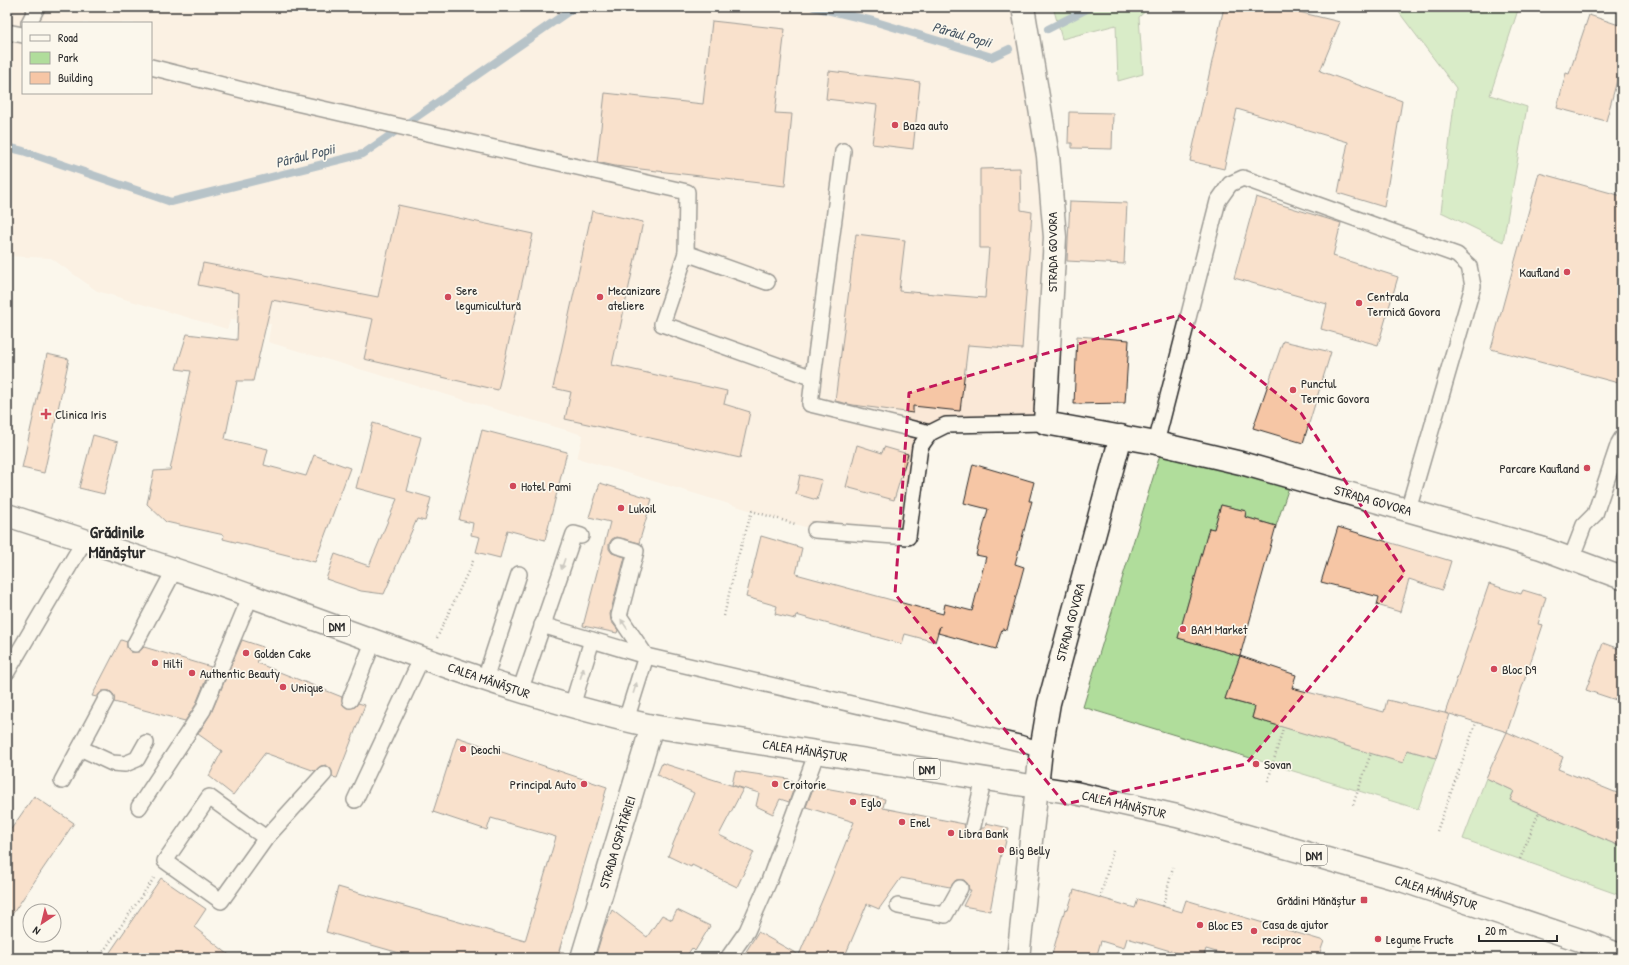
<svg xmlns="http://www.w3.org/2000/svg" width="1629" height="965" font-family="'Patrick Hand',sans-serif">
  <rect width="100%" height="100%" fill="#fbf7ec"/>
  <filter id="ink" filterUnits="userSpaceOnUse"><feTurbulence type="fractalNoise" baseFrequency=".025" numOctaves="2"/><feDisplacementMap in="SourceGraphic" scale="8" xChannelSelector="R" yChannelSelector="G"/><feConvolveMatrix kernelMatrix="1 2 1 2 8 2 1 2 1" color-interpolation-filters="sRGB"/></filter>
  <g filter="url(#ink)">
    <path fill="#fae8d7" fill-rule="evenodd" d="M7,7h1016l25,149 -3,267 -115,10 -22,104 -93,-7 -238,-72 6,-23 -315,-93 3,-18 -40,-5 -4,10 -130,-38 -46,-33 -44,-2zM23,23h128v70h-128z"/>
    <g fill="#b0dd9b" stroke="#6e8463">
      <path d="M1053,7h97l-11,10 4,57 -25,7 -2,-56 -54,14z"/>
      <path d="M1395,7h124l-29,88 37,12 -24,135 -62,-30 15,-124z"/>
      <path d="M1163,445l129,33 -16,48 -31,-9 1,-6 -25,-6 -7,24h-5l-31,109 62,18 -15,43 30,8 -3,11 151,44 4,-12 29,8 -18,51 -335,-102z"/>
      <path d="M1486,778l28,13 -4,9 112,47v49l-159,-57z"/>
    </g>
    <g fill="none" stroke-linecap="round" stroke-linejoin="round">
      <g stroke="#65849c" stroke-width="8">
        <path d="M814,7l59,14 119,36 17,-8"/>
        <path d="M1048,29l43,-22"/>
        <path d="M7,147l16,4 148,51 192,-48 212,-147"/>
      </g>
    </g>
    <g fill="#f6c6a5" stroke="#2b2b2b">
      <path d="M1224,7h54l62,15 -20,49 82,30 -18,106 -46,-14 10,-51 -111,-33 -13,60 -34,-8z"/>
      <path d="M1589,15l33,11v36l-16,59 -49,-13 9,-35 3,1z"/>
      <path d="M712,21l73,8 -10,84 17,1 -7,72 -170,-20 -18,-4 8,-69 98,11z"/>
      <path d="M829,71l91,11 -7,67 -41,-5 5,-39 -51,-6z"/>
      <path d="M1069,112l44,1 -1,36 -40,-1v-5h-4z"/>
      <path d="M1020,168l1,42 11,2 -10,137 -54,-4 -8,66 -47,-5v7l-60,-8 -18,-4 21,-167 49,6 -6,51 86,7 4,-50h-9v-79z"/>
      <path d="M1539,173l83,23v188l-131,-35z"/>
      <path d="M1256,197l85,26 -8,33 65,21 -20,68 -57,-16 6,-25 -93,-26z"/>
      <path d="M1070,201l57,2 -3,61 -57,-3z"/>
      <path d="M398,205l135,29 -35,156 -134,-31 9,-40 -101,-19 -19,81h-16l-12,58 43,10 -4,16 42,11 8,-21 36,13 -35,94 -92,-23 1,-4 -58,-13 -19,-18 7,-33 16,-1 21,-99 -15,-2 11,-35 50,6 2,-47 -41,-8 5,-22 175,34z"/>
      <path d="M592,211l51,11 -31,143 115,26 -3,13 26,8 -10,46 -175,-39 6,-27 -18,-4z"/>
      <path d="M1077,336l52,4 -4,63 -51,1z"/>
      <path d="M1283,341l48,11 -28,91 -50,-15z"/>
      <path d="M47,354l22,5 -25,114 -22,-5z"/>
      <path d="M373,423l48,14 -14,54 24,7 -6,23 -8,-2 -33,75 -23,-3 -35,-12 9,-25 34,12 28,-67 -41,-11z"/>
      <path d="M482,430l85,22 -22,88 -38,-10 -7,28 -24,-6 4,-15 -9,-2 2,-12 -14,-3z"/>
      <path d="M93,435l25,7 -14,52 -25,-6z"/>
      <path d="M857,445l25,8 2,-6 24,7 -14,46 -48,-13z"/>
      <path d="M973,464l61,18 -5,19h3l-17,63 9,3 -17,63 -5,-1 -6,20 -58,-16 2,-7 -5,16 -30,-8 -3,10 -106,-29 -1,4 -20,-5 2,-8 -31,-9 15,-61 41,12 -6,26 147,40 2,-10 27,7 14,-54 -10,-2 12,-46 -24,-6z"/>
      <path d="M800,475l22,5 -5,20 -21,-6z"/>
      <path d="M600,483l52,16 -13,44 -23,-6 -4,2 -3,5v5l3,4 13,4 -15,57 1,7 7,9 -1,3 -34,-7 27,-104 -21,-5z"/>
      <path d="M1221,505l25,6 -1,6 31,9 -36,130 -62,-18 31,-110 5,1z"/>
      <path d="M1338,527l113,34 -9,29 -33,-11 -9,33 -23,-7 2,-8 -58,-15z"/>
      <path d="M1489,584l32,10 2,-4 23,7 -8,27 5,1 -36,107 -57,-18 -14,44 -29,-8 -4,13 -151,-45 3,-11 -30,-8 15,-43 56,19 -4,13 92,24 3,-12 62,14 -4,-1z"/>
      <path d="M121,640l6,2v6l4,4h8l5,-5 67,20 -16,39 -10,15 -71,-19v-7l-4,-4h-8l-5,6 -5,-1z"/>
      <path d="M242,640l21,7 -6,16 85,34 1,8 4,3 8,-1 3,-4 7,2 -28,73 -5,-1v-6l-6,-6 -5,1 -6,5 -50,-18 -32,42 -24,-19 13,-25 -24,-17 13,-21z"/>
      <path d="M1603,643l19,7v52l-36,-12z"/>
      <path d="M1507,732l56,25 -5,12 64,26v52l-112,-47 4,-9 -28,-13z"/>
      <path d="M457,737l150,50 -48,164 5,1 -1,6h-146l-91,-26 12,-45 187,54 31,-104 -65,-19 -4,12 -54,-18z"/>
      <path d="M662,763l81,26 -24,46 35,17 -17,35 -45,-22 -1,2 -23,-11 26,-63 -37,-18z"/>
      <path d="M735,771l54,8 -1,2 8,1 -7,20 -9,-3 -7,15 -17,-8 3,-13 -27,-8z"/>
      <path d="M814,786l71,13 -2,9 81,16 3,8 4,3 8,-3 3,-4h3l1,-5 23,5 -5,21h-2l-12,62 -27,-5 8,-16h-2l-1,-6 -4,-4h-8l-6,7 -49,-9 -22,31 -12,-5 -23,54h-102l16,-26 41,23 30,-71 25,-62 -48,-15z"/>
      <path d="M34,796l40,27 -67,99v-87z"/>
      <path d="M161,878l45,31 -12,18 39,31h-127z"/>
      <path d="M1074,890l61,18 3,-9 44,13 4,-12 138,41 -6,17h-81l-31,-9 -3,9h-9l-67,-20 -3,10 -23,-7 -5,17h-45l14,-49 3,1z"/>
      <path d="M612,910l35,27 15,-22 10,5 5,-10 33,16 -15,25 -3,-3 -7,10h-90l9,-30z"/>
    </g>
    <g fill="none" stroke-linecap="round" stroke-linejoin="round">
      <defs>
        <g id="lane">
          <path d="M29,23l8,-16"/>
          <path d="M7,32l16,3"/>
          <path d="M151,67l119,30 417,95 -1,61"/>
          <path d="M843,151l-30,227 -3,26 120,29"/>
          <path d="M767,282l-81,-29 -24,71 151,54"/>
          <path d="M1156,443l62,-242 12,-17 13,-6 214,77 12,11 4,20 -65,224"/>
          <path d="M815,530l93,7 12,-90 10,-14 16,-8 99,-2"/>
          <path d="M618,546l18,5 -17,65 27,40"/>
          <path d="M1571,559l13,-34 11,-11 24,-71 3,-5"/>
          <path d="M542,625l104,31 373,87 22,7"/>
          <path d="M135,644l40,-75"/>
          <path d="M7,672l77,-131"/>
          <path d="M485,679l34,-105"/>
          <path d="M520,691l54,-157 7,2"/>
          <path d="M350,700l24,-60"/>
          <path d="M572,706l20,-66"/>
          <path d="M626,720l20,-64"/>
          <path d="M80,748l32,15 13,1 12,-5 9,-16"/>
          <path d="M62,781l44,-82"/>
          <path d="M209,797l57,41 -45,63 -56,-40z"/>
          <path d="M355,800l67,-143"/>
          <path d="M139,807l64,-97 48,-115"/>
          <path d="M973,826l11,-48"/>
          <path d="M266,838l58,-64"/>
          <path d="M898,906l47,9 15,-27"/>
          <path d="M728,958l19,-27 22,-50 48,-129"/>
        </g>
        <g id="street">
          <path d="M1023,7l25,149 7,81 -10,186 111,20 85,20 300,85 81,30"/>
          <path d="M582,958l70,-232"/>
          <path d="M1018,958l23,-208 8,-47 72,-267"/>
        </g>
        <path id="primary" d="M7,515c84,28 169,53 252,84 129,46 258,98 393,127l423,67 102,23 227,65 182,61 36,14"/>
      </defs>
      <use href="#lane" stroke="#2b2b2b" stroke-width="18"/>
      <use href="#street" stroke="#2b2b2b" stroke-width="25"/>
      <use href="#primary" stroke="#2b2b2b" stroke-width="25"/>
      <g stroke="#2b2b2b" stroke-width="2.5" stroke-dasharray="1 3" stroke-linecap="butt">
        <path d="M724,616l12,-53 16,-52 43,13"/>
        <path d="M437,638l36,-77"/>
        <path d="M1268,781l15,-53"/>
        <path d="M1353,805l18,-52"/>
        <path d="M1437,831l39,-108"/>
        <path d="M1520,859l19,-47"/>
        <path d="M1100,898l13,-47"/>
        <path d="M1163,906l10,-39"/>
        <path d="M99,958l55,-80"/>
        <path d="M1408,958l6,-18"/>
      </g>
      <use href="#lane" stroke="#fbf7ec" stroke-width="15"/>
      <use href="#street" stroke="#fbf7ec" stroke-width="22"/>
      <use href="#primary" stroke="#fbf7ec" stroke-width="22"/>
    </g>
    <defs><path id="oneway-solid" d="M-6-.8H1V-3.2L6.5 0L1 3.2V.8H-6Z"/></defs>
    <g fill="#93918c">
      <use href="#oneway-solid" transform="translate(563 564) rotate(109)"/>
      <use href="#oneway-solid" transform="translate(624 624) rotate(-124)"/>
      <use href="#oneway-solid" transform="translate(582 673) rotate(-73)"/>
      <use href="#oneway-solid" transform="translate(635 688) rotate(-72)"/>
    </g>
  </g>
  <path d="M0 0H1629V965H0ZM1179,315l122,98 104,160 -159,191 -181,40 -170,-210 14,-201z" fill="#fbf7ec" fill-opacity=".55" fill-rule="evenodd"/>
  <path fill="none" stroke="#c2185b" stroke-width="3" stroke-dasharray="8 5" stroke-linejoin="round" d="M1179,315l122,98 104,160 -159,191 -181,40 -170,-210 14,-201z"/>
  <g fill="#d1495b" stroke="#fbf7ec" stroke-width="1.5">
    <circle cx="895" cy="125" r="4"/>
    <circle cx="1567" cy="272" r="4"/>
    <circle cx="448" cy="297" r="4"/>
    <circle cx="600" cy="297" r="4"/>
    <circle cx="1359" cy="303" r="4"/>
    <circle cx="1293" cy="390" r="4"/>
    <path d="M44 408h4v4h4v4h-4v4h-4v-4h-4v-4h4z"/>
    <circle cx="1587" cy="468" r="4"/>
    <circle cx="513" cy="486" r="4"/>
    <circle cx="621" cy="508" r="4"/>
    <circle cx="1183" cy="629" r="4"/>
    <circle cx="246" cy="653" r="4"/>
    <circle cx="155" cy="663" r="4"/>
    <circle cx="1494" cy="669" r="4"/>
    <circle cx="192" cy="673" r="4"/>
    <circle cx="283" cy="687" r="4"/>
    <circle cx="463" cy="749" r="4"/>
    <circle cx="1256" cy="764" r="4"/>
    <circle cx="584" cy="784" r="4"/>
    <circle cx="775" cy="784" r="4"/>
    <circle cx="853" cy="802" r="4"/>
    <circle cx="902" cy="822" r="4"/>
    <circle cx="951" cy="833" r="4"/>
    <circle cx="1001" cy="850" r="4"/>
    <rect x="1360" y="896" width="8" height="8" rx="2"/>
    <circle cx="1200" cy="925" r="4"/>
    <circle cx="1254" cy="931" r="4"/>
    <circle cx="1378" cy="939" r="4"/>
  </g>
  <g text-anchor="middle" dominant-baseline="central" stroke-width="3.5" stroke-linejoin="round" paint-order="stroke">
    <g fill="#fbf7ec" stroke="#696865" stroke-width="1">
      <rect x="324" y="616" width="26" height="20" rx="3"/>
      <rect x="914" y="759" width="26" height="20" rx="3"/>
      <rect x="1301" y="845" width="26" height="20" rx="3"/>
    </g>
    <g font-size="12" font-weight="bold" fill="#2b2b2b">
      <text x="337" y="626">DN1</text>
      <text x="927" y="769">DN1</text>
      <text x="1314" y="855">DN1</text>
    </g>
    <g font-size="13" fill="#2b2b2b" stroke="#fbf7ec" text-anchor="start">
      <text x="903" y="125">Baza auto</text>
      <text x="1559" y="272" text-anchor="end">Kaufland</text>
      <text x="456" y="290">Sere<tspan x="456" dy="15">legumicultură</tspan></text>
      <text x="608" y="290">Mecanizare<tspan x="608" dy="15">ateliere</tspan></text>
      <text x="1367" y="296">Centrala<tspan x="1367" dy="15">Termică Govora</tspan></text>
      <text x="1301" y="383">Punctul<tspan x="1301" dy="15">Termic Govora</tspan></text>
      <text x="55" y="414">Clinica Iris</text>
      <text x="1579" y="468" text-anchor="end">Parcare Kaufland</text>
      <text x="521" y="486">Hotel Pami</text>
      <text x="629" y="508">Lukoil</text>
      <text x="1191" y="629">BAM Market</text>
      <text x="254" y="653">Golden Cake</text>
      <text x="163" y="663">Hilti</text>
      <text x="1502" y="669">Bloc D9</text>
      <text x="200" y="673">Authentic Beauty</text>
      <text x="291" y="687">Unique</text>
      <text x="471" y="749">Deochi</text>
      <text x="1264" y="764">Sovan</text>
      <text x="576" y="784" text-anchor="end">Principal Auto</text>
      <text x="783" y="784">Croitorie</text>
      <text x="861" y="802">Eglo</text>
      <text x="910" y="822">Enel</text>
      <text x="959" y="833">Libra Bank</text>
      <text x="1009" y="850">Big Belly</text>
      <text x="1356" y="900" text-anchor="end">Grădini Mănăștur</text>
      <text x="1262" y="924">Casa de ajutor<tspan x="1262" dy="15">reciproc</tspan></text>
      <text x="1208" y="925">Bloc E5</text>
      <text x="1386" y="939">Legume Fructe</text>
    </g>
    <g font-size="13" fill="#2b2b2b" stroke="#fbf7ec">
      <text transform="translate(1052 252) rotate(-90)">STRADA GOVORA</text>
      <text transform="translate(1373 500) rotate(16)">STRADA GOVORA</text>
      <text transform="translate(1070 622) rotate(-75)">STRADA GOVORA</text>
      <text transform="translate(489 680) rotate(19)">CALEA MĂNĂȘTUR</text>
      <text transform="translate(805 750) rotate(9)">CALEA MĂNĂȘTUR</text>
      <text transform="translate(1124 804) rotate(13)">CALEA MĂNĂȘTUR</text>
      <text transform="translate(617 842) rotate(-73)">STRADA OSPĂTĂRIEI</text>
      <text transform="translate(1436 892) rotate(18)">CALEA MĂNĂȘTUR</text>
    </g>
    <g font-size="14" font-style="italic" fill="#485764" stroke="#fbf7ec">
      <text transform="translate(962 34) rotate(16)">Pârâul Popii</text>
      <text transform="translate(305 155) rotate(-14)">Pârâul Popii</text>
    </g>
    <g font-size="17" font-weight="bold" fill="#2b2b2b" stroke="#fbf7ec">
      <text x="117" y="531">Grădinile<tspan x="117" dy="20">Mănăștur</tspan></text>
    </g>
  </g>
  <rect width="1629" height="965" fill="none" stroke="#fbf7ec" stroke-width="24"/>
  <rect x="12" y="12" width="1605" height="941" fill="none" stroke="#2b2b2b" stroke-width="1.5" filter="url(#ink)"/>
  <rect x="22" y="22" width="130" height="72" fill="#fbf7ec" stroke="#a8a59f"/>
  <rect x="30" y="35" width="20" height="6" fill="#fbf7ec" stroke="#a8a59f"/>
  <text x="58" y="42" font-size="12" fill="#2b2b2b">Road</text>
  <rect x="30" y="52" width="20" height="12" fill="#b0dd9b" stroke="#a8a59f"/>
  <text x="58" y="62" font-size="12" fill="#2b2b2b">Park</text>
  <rect x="30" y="72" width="20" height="12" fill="#f6c6a5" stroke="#a8a59f"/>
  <text x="58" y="82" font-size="12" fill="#2b2b2b">Building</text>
  <g transform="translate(42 923) rotate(215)"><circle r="19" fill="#fbf7ec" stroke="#a8a59f"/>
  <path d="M0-3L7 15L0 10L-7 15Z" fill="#d1495b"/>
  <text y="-6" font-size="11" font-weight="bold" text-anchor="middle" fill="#2b2b2b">N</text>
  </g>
  <path d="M1479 935v6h78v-6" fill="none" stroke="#2b2b2b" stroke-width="2"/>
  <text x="1485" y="935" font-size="12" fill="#2b2b2b" stroke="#fbf7ec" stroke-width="3" paint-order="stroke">20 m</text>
</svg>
